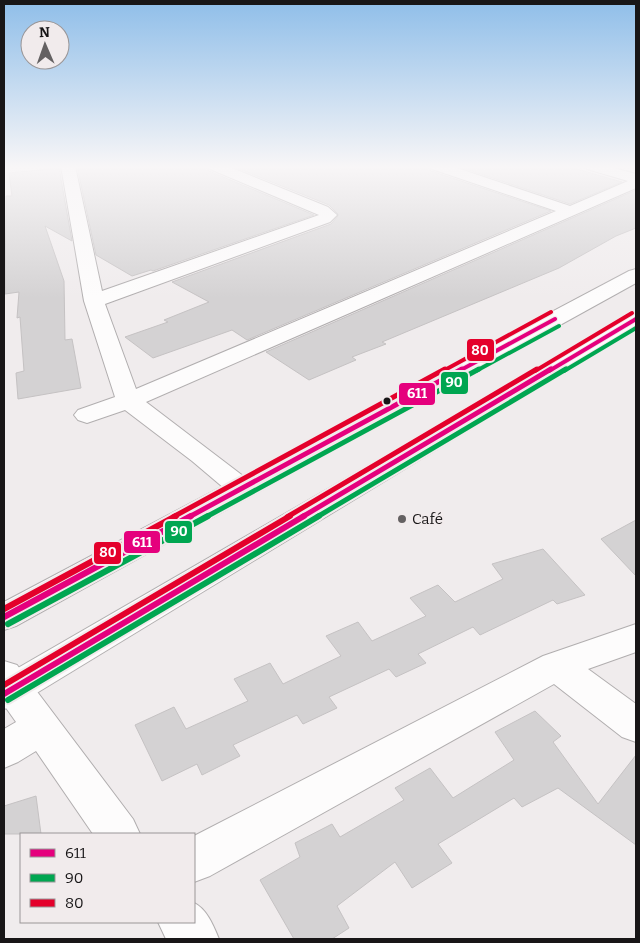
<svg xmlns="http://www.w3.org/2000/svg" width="640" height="943" font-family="Bitter,serif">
  <rect width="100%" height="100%" fill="#f0eced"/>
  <g fill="#d4d2d3" stroke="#c5c2c3">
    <path d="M77,166h129l3,5 105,44 -161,56 -2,-1 -19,6 -36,-21z"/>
    <path d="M232,166h196l3,5 120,40 -304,129 -15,-10 -79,28 -28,-21 43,-15 -4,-2 45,-18 -37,-20 159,-58 7,-8v-2l-9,-9z"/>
    <path d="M457,166h109l56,16 -52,22z"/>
    <path d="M59,168l13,73 -27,-15 19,55 1,59 7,-1 9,49 -63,11 -2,-26 8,-2 -4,-54 -3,1 2,-26 -14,2 1,-98h6l-3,-23z"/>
    <path d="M636,190v38l-20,8 -57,32 -177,74 4,2 -34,13 4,3 -47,20 -43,-28z"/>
    <path d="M636,520v56l-35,-37z"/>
    <path d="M543,549l42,46 -28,9 -4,-4 -73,35 -7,-8 -55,27 8,9 -30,14 -7,-8 -60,28 8,11 -34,16 -6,-9 -64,30 7,11 -38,19 -5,-11 -35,17 -27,-56 39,-18 12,22 62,-28 -14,-22 36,-16 13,21 58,-28 -15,-20 32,-14 14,19 54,-25 -16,-18 28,-13 17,17 48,-23 -11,-15z"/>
    <path d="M535,711l26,25 -8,6 45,62 38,-49v90l-78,-57 -36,19 -8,-9 -76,46 14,19 -40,25 -17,-26 -58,44 12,22 -17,11h-38l-34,-59 40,-23 -5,-14 37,-19 8,13 64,-37 -9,-12 35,-20 23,30 61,-38 -19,-28z"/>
    <path d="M36,796l5,38h-37v-28z"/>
  </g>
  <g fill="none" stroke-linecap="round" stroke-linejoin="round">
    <defs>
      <g id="street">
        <path d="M61,166h14l27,125 217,-76 -109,-46 -2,-3h19l101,41 9,8 -7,7 -225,82 31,85 420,-178 -124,-42 -2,-3h21l119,40 58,-25 -41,-12 -2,-3h22l29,8v14l-490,214 105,80 4,6 -4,6 -10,3 -10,-3 -39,-33 -67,-51 -38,13 -9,-3 -4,-5 4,-5 37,-13 -31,-96z"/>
        <path d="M636,624v28l-48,17 48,35v38l-14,-5 -68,-53 -344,192 -16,6v-46l349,-180z"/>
        <path d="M4,661l13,4 116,154 7,15h-47l-57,-83 -18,11 -14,6v-39l12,-7 -12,-17z"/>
        <path d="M194,903c13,6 20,24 25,36h-53l-8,-17h36z"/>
      </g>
      <g id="secondary">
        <path d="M636,269v14l-620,343 -12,4v-28l625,-331z"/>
        <path d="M636,313v15l-619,377 -13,4v-33l625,-361z"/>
      </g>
    </defs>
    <use href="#street" stroke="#b1aeaf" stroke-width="2"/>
    <use href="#secondary" stroke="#b1aeaf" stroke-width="2"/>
    <use href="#street" fill="#fdfcfc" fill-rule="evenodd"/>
    <use href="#secondary" fill="#fdfcfc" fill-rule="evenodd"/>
    <defs>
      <g id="bus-1-far2">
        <path d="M459,371l96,-52"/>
        <path d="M549,371l87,-52"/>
      </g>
      <g id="bus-1-far1">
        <path d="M189,517l273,-148"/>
        <path d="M302,517l249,-148"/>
      </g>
      <g id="bus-1">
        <path d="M4,617l187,-101"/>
        <path d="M4,694l300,-178"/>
      </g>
      <g id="bus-2-far2">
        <path d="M476,371l83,-45"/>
        <path d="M564,371l72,-43"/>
      </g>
      <g id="bus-2-far1">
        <path d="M206,517l273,-148"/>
        <path d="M317,517l249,-148"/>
      </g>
      <g id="bus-2">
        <path d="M8,624l200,-108"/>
        <path d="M8,700l311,-184"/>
      </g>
      <g id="bus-3-far2">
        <path d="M443,371l108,-59"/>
        <path d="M535,371l97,-58"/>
      </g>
      <g id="bus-3-far1">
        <path d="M173,517l272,-148"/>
        <path d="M287,517l250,-148"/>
      </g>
      <g id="bus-3">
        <path d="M4,609l172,-93"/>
        <path d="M4,685l286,-169"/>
      </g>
    </defs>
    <use href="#bus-1-far2" stroke="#f1ebec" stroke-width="6"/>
    <use href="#bus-1-far1" stroke="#f1ebec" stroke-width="9"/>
    <use href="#bus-1" stroke="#f1ebec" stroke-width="10"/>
    <use href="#bus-2-far2" stroke="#f1ebec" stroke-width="6"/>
    <use href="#bus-2-far1" stroke="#f1ebec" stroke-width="9"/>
    <use href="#bus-2" stroke="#f1ebec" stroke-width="10"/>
    <use href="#bus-3-far2" stroke="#f1ebec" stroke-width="6"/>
    <use href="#bus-3-far1" stroke="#f1ebec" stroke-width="9"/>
    <use href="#bus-3" stroke="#f1ebec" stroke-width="10"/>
    <use href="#bus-1-far2" stroke="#e5007d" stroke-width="4"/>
    <use href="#bus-1-far1" stroke="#e5007d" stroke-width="5"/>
    <use href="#bus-1" stroke="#e5007d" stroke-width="6"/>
    <use href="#bus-2-far2" stroke="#00a651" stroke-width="4"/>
    <use href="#bus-2-far1" stroke="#00a651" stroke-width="5"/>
    <use href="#bus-2" stroke="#00a651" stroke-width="6"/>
    <use href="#bus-3-far2" stroke="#e4002b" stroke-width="4"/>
    <use href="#bus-3-far1" stroke="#e4002b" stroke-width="5"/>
    <use href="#bus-3" stroke="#e4002b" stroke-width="6"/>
  </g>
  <linearGradient id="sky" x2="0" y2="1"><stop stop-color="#8fbee9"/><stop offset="0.56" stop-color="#f8f6f7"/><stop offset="1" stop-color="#f8f6f7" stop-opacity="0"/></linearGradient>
  <rect width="640" height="298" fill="url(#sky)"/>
  <circle fill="#181617" stroke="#f1ebec" stroke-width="2" cx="387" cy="401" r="4.5"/>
  <circle fill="#646162" stroke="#f1ebec" stroke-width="2" cx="402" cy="519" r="5"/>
  <g text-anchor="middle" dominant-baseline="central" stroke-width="5" stroke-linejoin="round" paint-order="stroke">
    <g font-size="15" fill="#181617" stroke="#f1ebec" text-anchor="start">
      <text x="412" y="519">Café</text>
    </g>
  </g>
  <g stroke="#f1ebec" stroke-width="2">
    <rect x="466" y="338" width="29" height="24" rx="5" fill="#e4002b"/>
    <rect x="440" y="371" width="29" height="24" rx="5" fill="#00a651"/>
    <rect x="398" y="382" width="38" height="24" rx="5" fill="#e5007d"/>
    <rect x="164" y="520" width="29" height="24" rx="5" fill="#00a651"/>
    <rect x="123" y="530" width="38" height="24" rx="5" fill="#e5007d"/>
    <rect x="93" y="541" width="29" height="24" rx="5" fill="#e4002b"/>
  </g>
  <g font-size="14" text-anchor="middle" font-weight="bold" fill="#fff">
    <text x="480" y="355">80</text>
    <text x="454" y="387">90</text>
    <text x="417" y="398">611</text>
    <text x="179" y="536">90</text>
    <text x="142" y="547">611</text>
    <text x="108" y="557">80</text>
  </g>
  <rect width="640" height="943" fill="none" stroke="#181617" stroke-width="10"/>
  <rect x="20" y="833" width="175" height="90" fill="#f1ebec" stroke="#9a9697"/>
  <rect x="30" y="849" width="25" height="8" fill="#e5007d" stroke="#9a9697"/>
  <text x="65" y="858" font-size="15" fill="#181617">611</text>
  <rect x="30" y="874" width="25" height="8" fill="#00a651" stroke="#9a9697"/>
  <text x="65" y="883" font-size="15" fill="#181617">90</text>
  <rect x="30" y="899" width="25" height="8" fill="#e4002b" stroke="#9a9697"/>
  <text x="65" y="908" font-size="15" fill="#181617">80</text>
  <g transform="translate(45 45) rotate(358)"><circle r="24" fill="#f1ebec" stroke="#9a9697"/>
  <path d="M0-4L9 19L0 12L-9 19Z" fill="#646162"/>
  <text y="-8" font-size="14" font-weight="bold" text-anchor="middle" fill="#181617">N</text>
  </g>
</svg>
